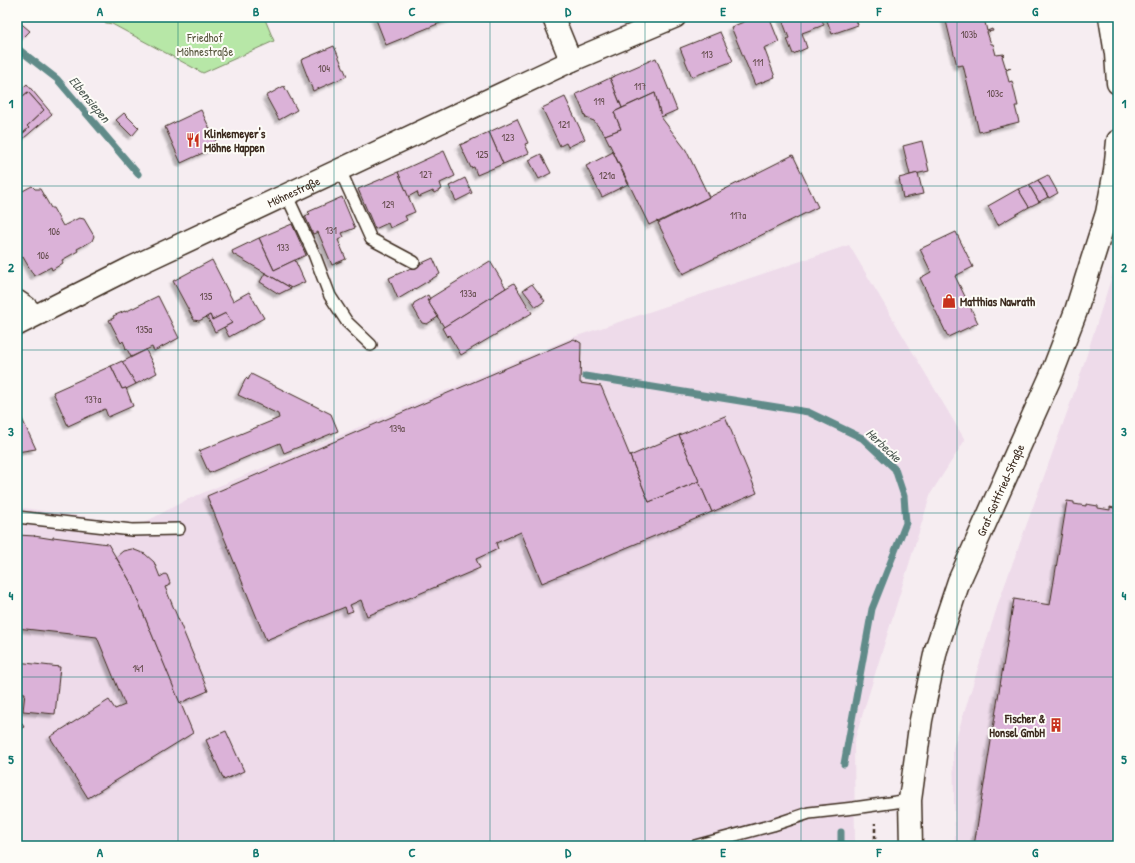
<svg xmlns="http://www.w3.org/2000/svg" width="1135" height="863" font-family="'Patrick Hand',sans-serif">
  <defs>
    <filter id="shadow"><feDropShadow dx="-3.5" dy="3.5" stdDeviation="1" flood-color="#0004"/></filter>
  </defs>
  <rect width="100%" height="100%" fill="#f6edf1"/>
  <filter id="ink" filterUnits="userSpaceOnUse"><feTurbulence type="fractalNoise" baseFrequency=".025" numOctaves="2"/><feDisplacementMap in="SourceGraphic" scale="8" xChannelSelector="R" yChannelSelector="G"/><feConvolveMatrix kernelMatrix="1 2 1 2 8 2 1 2 1" color-interpolation-filters="sRGB"/></filter>
  <g filter="url(#ink)">
    <g fill="#eedbea">
      <path d="M849,245l116,195 -34,53 -77,249 1,104h-838v-339l123,18 46,-25 382,-161z"/>
      <path d="M1118,257v589h-163l-2,-98 46,-147 79,-219z"/>
    </g>
    <path fill="#b7e7a7" stroke="#798862" d="M76,17h188l10,24 -71,32 -91,-49z"/>
    <g fill="none" stroke-linecap="round" stroke-linejoin="round">
      <g stroke="#618b89" stroke-width="7">
        <path d="M17,48l40,31 81,95"/>
        <path d="M585,376l223,36 54,26 33,31 9,27 2,27 -34,86 -28,155"/>
        <path d="M841,832v14"/>
      </g>
    </g>
    <g fill="#dbb2d8" stroke="#3b2a1e" filter="url(#shadow)">
      <path d="M375,17h63l2,6 -54,22z"/>
      <path d="M438,17h18l-16,6z"/>
      <path d="M756,17h13l10,25 -15,6 11,29 -20,8 -24,-58z"/>
      <path d="M781,17h40l3,8 -22,8 5,15 -14,6 -6,-15 2,-1z"/>
      <path d="M828,17h27l3,8 -26,9 -6,-16z"/>
      <path d="M945,17h41v1h-2l3,13 5,-2 1,2 -6,1 4,12h2l3,11 8,-1 1,1 -3,1 4,13 5,-1 -5,2 3,12 3,-1 6,25h-3l4,16 -40,10 -16,-67 -6,1z"/>
      <path d="M17,20l13,11 -11,11 -2,-2z"/>
      <path d="M720,32l13,29 -41,16 -12,-29z"/>
      <path d="M334,46l13,30 -34,15 -12,-31z"/>
      <path d="M656,58l21,52 -16,7 -6,-24 -33,15 -12,-30z"/>
      <path d="M610,78l12,30 -8,4 7,17 -16,6 -11,-14 -8,-3 -10,-24z"/>
      <path d="M27,84l25,30 -35,30v-6l12,-10 -2,-2 17,-16 -16,-18 -11,9v-8z"/>
      <path d="M284,86l13,24 -18,10 -13,-24z"/>
      <path d="M28,92l16,18 -17,16 2,2 -12,10v-37z"/>
      <path d="M655,93l6,24 25,33 23,47 -51,25 -1,-1 -8,4 -44,-90 16,-6 -7,-17z"/>
      <path d="M565,97l20,42 -17,8 -2,-4 -6,3 -18,-38z"/>
      <path d="M201,110l17,36 -37,17 -16,-36z"/>
      <path d="M124,113l15,15 -7,8 -16,-16z"/>
      <path d="M517,119l11,24 -3,1 4,9 -26,11 -14,-32z"/>
      <path d="M489,132l14,32 -26,11 -3,-8 -3,1 -11,-23z"/>
      <path d="M922,141l7,30 -19,4 -7,-29z"/>
      <path d="M444,151l11,25 -15,7 2,6 -8,4 -1,-2 -14,6 -2,-5 -9,5 -10,-25z"/>
      <path d="M613,152l15,32 -26,13 -16,-31z"/>
      <path d="M541,154l10,19 -12,6 -10,-19z"/>
      <path d="M793,155l25,52 -135,67 -25,-51z"/>
      <path d="M398,172l17,40 -10,4 2,4 -17,8 -2,-5 -13,6 -17,-40z"/>
      <path d="M918,173l5,21 -20,4 -4,-20z"/>
      <path d="M1048,175l10,18 -9,5 -11,-18z"/>
      <path d="M465,178l7,15 -16,8 -7,-15z"/>
      <path d="M1038,180l10,17 -9,5 -10,-17z"/>
      <path d="M1029,185l10,17 -10,5 -11,-18z"/>
      <path d="M32,186l3,3h5l11,19h2l10,18 16,-8 5,1 10,17 -2,5 -15,8 1,2 -16,9 1,3 -11,7 -1,-3 -17,9 -11,-19 -6,4v-67z"/>
      <path d="M1018,189l11,18 -31,18 -10,-19z"/>
      <path d="M342,197l13,31 -13,5 2,4 -6,3 8,19 -14,6 -14,-33 -5,2 -8,-18 5,-2 -2,-2z"/>
      <path d="M292,224l14,31 -32,15 -15,-32z"/>
      <path d="M956,232l17,35 -18,9 23,47 -30,14 -28,-59 11,-6 -11,-23z"/>
      <path d="M259,238l15,32 21,-10 10,22 -14,6 -58,-34 -1,-3z"/>
      <path d="M433,258l7,16 -42,25 -9,-21z"/>
      <path d="M212,260l21,41 16,-9 15,26 -35,19 -5,-10 8,-4 -6,-10 -14,7 -2,-5 -11,6 -5,-1 -21,-39z"/>
      <path d="M490,261l16,27 -62,39 -17,-27z"/>
      <path d="M265,273l26,15 -12,6 -19,-12z"/>
      <path d="M514,283l18,30 -71,42 -12,-20 -2,2 -5,-9z"/>
      <path d="M532,284l13,17 -9,6 -13,-17z"/>
      <path d="M428,295l2,4 -3,1 11,17 -11,7 -5,-1 -9,-16 1,-4z"/>
      <path d="M158,296l21,42 -25,13 -2,-4 -21,10 -4,-8 -1,1 -1,-1 1,-1 -3,-7 -2,2 -12,-23 5,-2 -1,-2 12,-5v1z"/>
      <path d="M226,313l6,10 -17,9 -8,-15 3,-2 2,5z"/>
      <path d="M574,339l7,4 -1,40 21,3 48,116 50,-21 13,31 -170,71 -21,-51 -25,11 2,6 -22,10 4,9 -113,48 -6,-16 -11,5 3,6 -6,2 -2,-6 -79,33 -59,-144z"/>
      <path d="M146,350l11,23 -21,11 -14,-22z"/>
      <path d="M122,361l14,23 -10,5v-1l-4,1 -11,-23z"/>
      <path d="M111,366l11,23 4,-1 7,18 -25,11 -3,-8 -37,17 -15,-34z"/>
      <path d="M251,374l80,40 7,17 -54,22 -4,-10 -71,30 -10,-22 80,-33 -1,-4 -40,-19 8,-17 2,2z"/>
      <path d="M17,408l19,41 -19,3z"/>
      <path d="M725,416l32,77 -45,19 -33,-77z"/>
      <path d="M679,435l20,46 -50,21 -19,-46z"/>
      <path d="M1067,501l7,1v2l12,2v-2l12,2v2l12,2v-3l8,2v337h-144l40,-247 36,6z"/>
      <path d="M17,535l18,1h-1l19,3v-2l55,7 22,37 63,152 -105,65 -38,-61 59,-37 6,9 10,-4 -28,-68 -80,-9z"/>
      <path d="M132,549l13,5 9,8 6,15 5,-3 2,1 3,8 -2,3 -3,1 43,104 -28,12 -50,-122 -14,-24 7,-6z"/>
      <path d="M17,662l43,5 -5,47 -32,-3 2,-18 -8,-1z"/>
      <path d="M17,716l7,11 -7,4z"/>
      <path d="M226,731l18,40 -20,9 -18,-40z"/>
    </g>
    <g fill="none" stroke-linecap="round" stroke-linejoin="round">
      <defs>
        <g id="service">
          <path d="M340,170l31,69 43,23"/>
          <path d="M286,194l28,60 16,42 17,26 24,23"/>
          <path d="M17,517l115,13 47,-1"/>
          <path d="M695,846l78,-21 36,-12 45,-5 56,-8"/>
        </g>
        <g id="minor">
          <path d="M553,17l18,44"/>
          <path d="M17,301l9,6 8,8"/>
          <path id="s1" d="M17,325l113,-57 441,-207 104,-44"/>
        </g>
        <g id="tertiary">
          <path d="M1110,17l6,37 2,29"/>
          <path id="s2" d="M911,846l-1,-46 11,-80 15,-70 23,-69 92,-205 25,-65 31,-98 8,-42 3,-30"/>
        </g>
      </defs>
      <use href="#service" stroke="#3b2a1e" stroke-width="14"/>
      <use href="#minor" stroke="#3b2a1e" stroke-width="24"/>
      <use href="#tertiary" stroke="#3b2a1e" stroke-width="25"/>
      <path stroke="#3b2a1e" stroke-width="2.5" stroke-dasharray="4 3" stroke-linecap="butt" d="M875,846v-23"/>
      <use href="#service" stroke="#fdfcf7" stroke-width="11"/>
      <use href="#minor" stroke="#fdfcf7" stroke-width="21"/>
      <use href="#tertiary" stroke="#fdfcf7" stroke-width="22"/>
    </g>
  </g>
  <path fill="none" stroke="#0f766e" stroke-width="1" stroke-opacity="0.55" d="M178,17v829M334,17v829M490,17v829M645,17v829M801,17v829M957,17v829M17,186h1101M17,350h1101M17,513h1101M17,677h1101"/>
  <defs>
    <symbol id="restaurant-bare" viewBox="-9 -9 18 18"><path d="M-5-6h1v4h1v-4h1v4h1v-4h1v5L-1.5 .5V6h-2V.5L-5-1ZM5-6V6H3V1.5H1.5Q1.5-4 5-6Z" fill="#c8321e" stroke="#fdfcf7" stroke-width="2.5" paint-order="stroke"/></symbol>
    <symbol id="shop-bare" viewBox="-9 -9 18 18"><path d="M-5-2.5h2.3a2.7 3.5 0 0 1 5.4 0H5L5.5 6h-11ZM-1.5-2.5h3a1.5 2.3 0 0 0-3 0Z" fill="#c8321e" stroke="#fdfcf7" stroke-width="2.5" paint-order="stroke"/></symbol>
    <symbol id="building-bare" viewBox="-9 -9 18 18"><path d="M-4-6H4V6H1V3H-1V6H-4ZM-2.5-4.3h1.7v1.8h-1.7ZM.8-4.3h1.7v1.8H.8ZM-2.5-1h1.7V.8h-1.7ZM.8-1h1.7V.8H.8Z" fill="#c8321e" stroke="#fdfcf7" stroke-width="2.5" paint-order="stroke"/></symbol>
  </defs>
  <g fill-rule="evenodd">
    <use href="#restaurant-bare" x="183" y="130" width="20" height="20"/>
    <use href="#shop-bare" x="939" y="291" width="20" height="20"/>
    <use href="#building-bare" x="1046" y="715" width="20" height="20"/>
  </g>
  <g text-anchor="middle" dominant-baseline="central" stroke-width="4" stroke-linejoin="round" paint-order="stroke">
    <g font-size="10" fill="#634c4c">
      <text x="969" y="34">103b</text>
      <text x="707" y="54">113</text>
      <text x="758" y="62">111</text>
      <text x="324" y="68">104</text>
      <text x="640" y="86">117</text>
      <text x="995" y="93">103c</text>
      <text x="599" y="101">119</text>
      <text x="564" y="124">121</text>
      <text x="508" y="137">123</text>
      <text x="482" y="154">125</text>
      <text x="426" y="174">127</text>
      <text x="607" y="175">121a</text>
      <text x="388" y="204">129</text>
      <text x="738" y="215">117a</text>
      <text x="331" y="230">131</text>
      <text x="54" y="231">106</text>
      <text x="283" y="247">133</text>
      <text x="43" y="255">106</text>
      <text x="468" y="293">133a</text>
      <text x="206" y="296">135</text>
      <text x="144" y="329">135a</text>
      <text x="93" y="399">137a</text>
      <text x="397" y="428">139a</text>
      <text x="138" y="668">141</text>
    </g>
    <g font-size="12" fill="#5a5940" stroke="#fdfcf7">
      <text x="205" y="37">Friedhof<tspan x="205" dy="14">Möhnestraße</tspan></text>
    </g>
    <g font-size="12" font-weight="bold" fill="#3b2a1e" stroke="#fdfcf7" text-anchor="start">
      <text x="204" y="133">Klinkemeyer's<tspan x="204" dy="14">Möhne Happen</tspan></text>
      <text x="960" y="301">Matthias Nawrath</text>
      <text x="1045" y="718" text-anchor="end">Fischer &amp;<tspan x="1045" dy="14">Honsel GmbH</tspan></text>
    </g>
    <g font-size="12" fill="#3b2a1e" stroke="#fdfcf7">
      <text stroke="none"><textPath href="#s1" startOffset="307">Möhnestraße</textPath></text>
      <text stroke="none"><textPath href="#s2" startOffset="371">Graf-Gottfried-Straße</textPath></text>
    </g>
    <g font-size="13" font-style="italic" fill="#4e5a53" stroke="#fdfcf7">
      <text transform="translate(90 99) rotate(50)">Elbensiepen</text>
      <text transform="translate(884 445) rotate(43)">Herbecke</text>
    </g>
  </g>
  <rect width="1135" height="863" fill="none" stroke="#fdfcf7" stroke-width="44"/>
  <rect x="22" y="22" width="1091" height="819" fill="none" stroke="#0f766e" stroke-width="1.5"/>
  <g font-size="13" text-anchor="middle" font-weight="bold" fill="#0f766e">
    <text x="100" y="16">A</text>
    <text x="256" y="16">B</text>
    <text x="412" y="16">C</text>
    <text x="568" y="16">D</text>
    <text x="723" y="16">E</text>
    <text x="879" y="16">F</text>
    <text x="1035" y="16">G</text>
    <text x="11" y="108">1</text>
    <text x="1124" y="108">1</text>
    <text x="11" y="272">2</text>
    <text x="1124" y="272">2</text>
    <text x="11" y="436">3</text>
    <text x="1124" y="436">3</text>
    <text x="11" y="600">4</text>
    <text x="1124" y="600">4</text>
    <text x="11" y="764">5</text>
    <text x="1124" y="764">5</text>
    <text x="100" y="857">A</text>
    <text x="256" y="857">B</text>
    <text x="412" y="857">C</text>
    <text x="568" y="857">D</text>
    <text x="723" y="857">E</text>
    <text x="879" y="857">F</text>
    <text x="1035" y="857">G</text>
  </g>
</svg>
